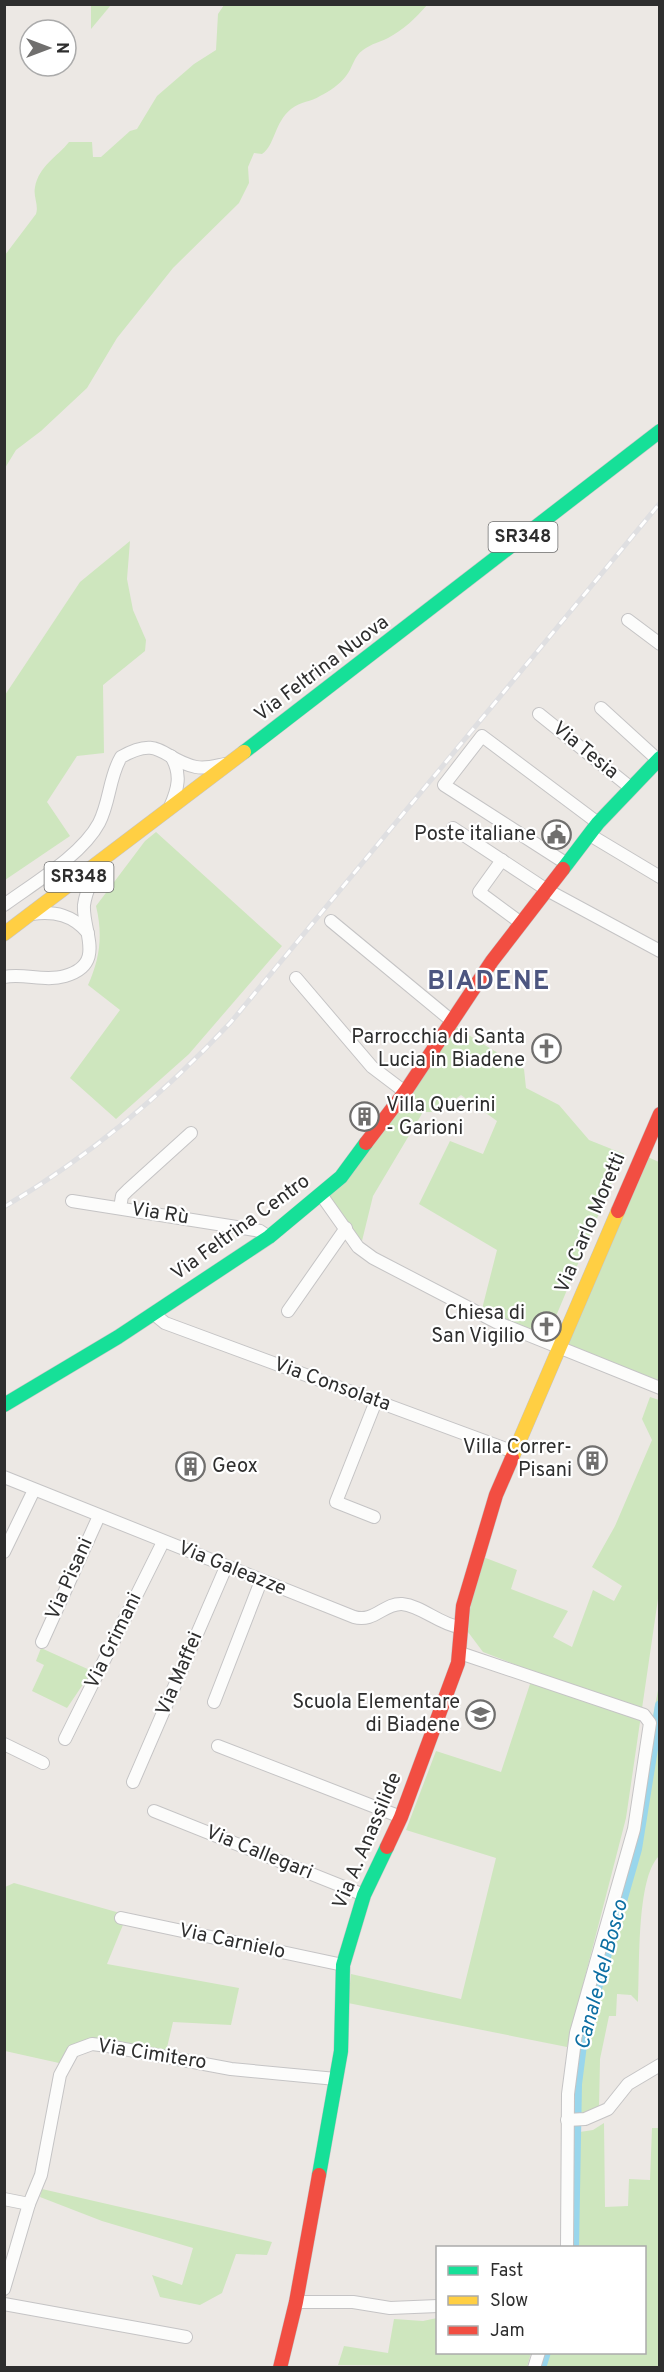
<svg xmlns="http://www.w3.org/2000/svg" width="664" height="2372" font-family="Overpass,sans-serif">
  <rect width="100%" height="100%" fill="#ece8e4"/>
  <g fill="#cee6be">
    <path d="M91,5h20l-20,24z"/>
    <path d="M224,5h203c-11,13 -24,25 -39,33 -8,4 -17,6 -25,12 -10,7 -10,18 -17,26 -6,8 -17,16 -26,20 -9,6 -19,5 -29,13 -17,14 -16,36 -29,45l-8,-1 -6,14 1,16 -10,20 -66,65 -56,70 -30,50 -46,43 -25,19 -11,18v-213l31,-41c3,-9 -3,-17 -1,-27 4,-21 22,-30 34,-45h23l1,15h8l29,-26 7,-2 20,-33 37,-32 22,-14 2,-36z"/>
    <path d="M130,541l-3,38 6,31 13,30 -1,11 -42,34 1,68 -27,3 -30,46 23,34 -65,44v-185l75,-113z"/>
    <path d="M156,832l126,114 -93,108 -73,65 -46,-41 50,-68 -32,-25c12,-27 15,-50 8,-79l49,-65z"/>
    <path d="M454,1026l70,43 2,19 33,17 30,35 35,14 -78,186 -64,-31 15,-59 -78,-46 31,-63 33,13 14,-33 -36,-26 -23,17h-15l-50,84 -12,49 -33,-51z"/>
    <path d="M643,1155l16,7v219l-97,-36z"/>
    <path d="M650,1397l9,3v192l-33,226 -59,229 -219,-44 3,-29 110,25 35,-141 -90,-28 30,-79 65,21 33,-100 -51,-20 -15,-20 3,-32 12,-43 34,13 -6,19 57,22 -15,26 19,10 21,-57 21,11 8,-15 -30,-19 23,-41 37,-86 -10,-21z"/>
    <path d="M41,1648l51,23 -25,37 -35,-17 12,-26 -8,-4z"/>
    <path d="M659,1685v171c-23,22 -19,113 -21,146l-7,-7 -14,-1 -1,22h-7l-9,43 -1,48 -26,11 7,-64 33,-130z"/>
    <path d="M14,1883l113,32 -20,49 132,24 -8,37 -58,-3 -8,34c-31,-5 -81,-21 -106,7l-54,-12v-164z"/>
    <path d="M604,2123l1,84 23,-1 1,-27 21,1 2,-52h7v239l-117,1 5,-15 97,-1v-104l-70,-1 -1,-114 20,-3z"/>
    <path d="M42,2189l230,53 -5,13 -31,-1 -14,39 -22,12 -40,-8 -8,-22 30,10 11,-37 -91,-27 -62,-24z"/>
    <path d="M437,2318l1,34 93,1 -4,14 -189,-2 6,-19 44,7 6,-34 29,2z"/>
  </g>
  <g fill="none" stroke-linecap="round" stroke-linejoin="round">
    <g stroke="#99d6ec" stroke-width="10">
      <path d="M574,2248l3,-164 6,-47 54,-188 23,-144"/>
      <path d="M541,2368l5,-16"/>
    </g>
    <defs>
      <g id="street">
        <path d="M628,620l32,24"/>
        <path d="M601,708l57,52"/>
        <path d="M539,714l92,74"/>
        <path d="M170,807c8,-18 12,-33 1,-51"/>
        <path d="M453,828l94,62 113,61"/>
        <path d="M590,835l70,42"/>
        <path d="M502,860l-23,32 42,31"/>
        <path d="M567,864l-123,-79 38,-49 116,87"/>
        <path d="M4,905c30,-22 78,-50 95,-82 11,-21 10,-46 22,-66 40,-23 41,3 75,10 10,2 19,-1 29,-3"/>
        <path d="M32,914c23,-3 41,1 56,19"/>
        <path d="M331,921l121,100"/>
        <path d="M4,977c20,-4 41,5 61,-1 42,-12 17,-45 19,-71 2,-14 10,-32 20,-41"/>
        <path d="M296,978l76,89 33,25"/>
        <path d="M322,1196l36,51 15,11 123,64 164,66"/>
        <path d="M72,1201l177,28 11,2 9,6"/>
        <path d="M120,1208l2,-12 6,-6 63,-57"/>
        <path d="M288,1311l58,-83"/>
        <path d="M154,1314l11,9 349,129"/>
        <path d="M4,1477l350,140c20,6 30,-14 48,-13 20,2 37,20 57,23"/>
        <path d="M374,1517l-38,-15 40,-101"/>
        <path d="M4,1552l30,-62"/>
        <path d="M42,1642l57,-126"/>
        <path d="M460,1653l184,62 6,8 -16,106 -58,204 -8,61 -1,154"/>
        <path d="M214,1702l47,-121"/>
        <path d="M65,1739l98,-197"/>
        <path d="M4,1744l39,19"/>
        <path d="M218,1746l183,71"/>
        <path d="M133,1782l93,-215"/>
        <path d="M154,1811l210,84"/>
        <path d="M121,1918l222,47"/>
        <path d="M567,2120l18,-1 23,-10 20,-25 32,-19"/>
        <path d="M4,2199l25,5"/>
        <path d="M4,2289l25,-85 12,-29 19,-100 13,-24 19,-7 16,2 123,23 105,10"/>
        <path d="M296,2302h57l37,6 48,-2"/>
        <path d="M4,2304l182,33"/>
        <path d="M534,2368l5,-16"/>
      </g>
      <g id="fast">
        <path d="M244,752l416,-321"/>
        <path d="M563,869l35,-46 62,-65"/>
        <path d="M4,1405l114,-68 151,-100 72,-60 25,-34"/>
        <path d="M319,2175l22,-124 2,-86 21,-70 23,-48"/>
      </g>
      <g id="slow">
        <path d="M4,934l240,-182"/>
        <path d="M512,1458l106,-247"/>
      </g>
      <g id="jam">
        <path d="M366,1143l39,-51 87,-131 71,-92"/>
        <path d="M618,1211l42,-97"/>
        <path d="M387,1847l14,-30 57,-154 5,-57 33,-111 16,-37"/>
        <path d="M280,2368l16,-66 23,-127"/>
      </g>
    </defs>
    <use href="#street" stroke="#c5c4c5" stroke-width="14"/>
    <use href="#fast" stroke="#c5c4c5" stroke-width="15"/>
    <use href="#slow" stroke="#c5c4c5" stroke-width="15"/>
    <use href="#jam" stroke="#c5c4c5" stroke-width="15"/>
    <use href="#street" stroke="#fcfcfb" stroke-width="12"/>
    <use href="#fast" stroke="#16e098" stroke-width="14"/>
    <use href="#slow" stroke="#ffcf43" stroke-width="14"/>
    <use href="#jam" stroke="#f24e42" stroke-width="14"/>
    <defs>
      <path id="rail" d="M4,1207c86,-51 159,-112 227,-185l429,-519"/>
    </defs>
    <use href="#rail" stroke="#dfdfe1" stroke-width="5"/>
    <use href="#rail" stroke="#fff" stroke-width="3" stroke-dasharray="9" stroke-linecap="butt"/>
  </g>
  <defs>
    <symbol id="civic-ring" viewBox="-11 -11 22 22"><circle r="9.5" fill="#fff" stroke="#706f6e" stroke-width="1.5"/><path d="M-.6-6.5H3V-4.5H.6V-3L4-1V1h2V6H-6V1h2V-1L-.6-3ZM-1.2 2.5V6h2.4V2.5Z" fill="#706f6e"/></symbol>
    <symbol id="church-ring" viewBox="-11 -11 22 22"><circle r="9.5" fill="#fff" stroke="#706f6e" stroke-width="1.5"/><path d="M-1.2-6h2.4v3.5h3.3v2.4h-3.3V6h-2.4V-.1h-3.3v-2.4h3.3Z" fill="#706f6e"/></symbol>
    <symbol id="building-ring" viewBox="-11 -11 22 22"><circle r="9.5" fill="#fff" stroke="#706f6e" stroke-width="1.5"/><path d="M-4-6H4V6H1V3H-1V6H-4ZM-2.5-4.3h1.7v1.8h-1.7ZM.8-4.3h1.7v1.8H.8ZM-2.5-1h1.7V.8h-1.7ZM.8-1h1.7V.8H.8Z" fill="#706f6e"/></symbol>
    <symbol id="school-ring" viewBox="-11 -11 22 22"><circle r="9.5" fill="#fff" stroke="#706f6e" stroke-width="1.5"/><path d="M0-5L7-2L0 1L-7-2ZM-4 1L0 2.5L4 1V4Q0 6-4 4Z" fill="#706f6e"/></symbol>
  </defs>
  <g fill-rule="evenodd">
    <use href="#civic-ring" x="540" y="818" width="33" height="33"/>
    <use href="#church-ring" x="530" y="1032" width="33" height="33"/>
    <use href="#building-ring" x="348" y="1100" width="33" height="33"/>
    <use href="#church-ring" x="530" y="1310" width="33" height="33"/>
    <use href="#building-ring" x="576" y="1444" width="33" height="33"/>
    <use href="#building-ring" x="174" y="1450" width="33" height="33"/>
    <use href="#school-ring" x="464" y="1698" width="33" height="33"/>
  </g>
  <g text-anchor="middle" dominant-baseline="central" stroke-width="4.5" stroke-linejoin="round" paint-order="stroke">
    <g fill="#fff" stroke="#6d6d6d" stroke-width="1.5">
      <rect x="488.5" y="522" width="69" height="30" rx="4.5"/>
      <rect x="44.5" y="862" width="69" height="30" rx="4.5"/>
    </g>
    <g font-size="18" font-weight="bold" fill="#2e2e2e">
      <text x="523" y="537">SR348</text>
      <text x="79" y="877">SR348</text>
    </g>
    <g font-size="20" fill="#2e2e2e" stroke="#fff">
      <text transform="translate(322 669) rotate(-37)">Via Feltrina Nuova</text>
      <text transform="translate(585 751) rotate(39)">Via Tesia</text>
      <text transform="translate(160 1214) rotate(9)">Via Rù</text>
      <text transform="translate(591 1223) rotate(-67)">Via Carlo Moretti</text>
      <text transform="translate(241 1228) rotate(-36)">Via Feltrina Centro</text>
      <text transform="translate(332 1385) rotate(20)">Via Consolata</text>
      <text transform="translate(232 1569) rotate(22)">Via Galeazze</text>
      <text transform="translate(70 1579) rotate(-66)">Via Pisani</text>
      <text transform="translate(114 1641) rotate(-64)">Via Grimani</text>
      <text transform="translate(180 1674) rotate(-67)">Via Maffei</text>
      <text transform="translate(368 1841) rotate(-67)">Via A. Anassilide</text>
      <text transform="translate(259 1853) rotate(22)">Via Callegari</text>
      <text transform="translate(232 1942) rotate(12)">Via Carnielo</text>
      <text transform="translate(152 2055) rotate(9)">Via Cimitero</text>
    </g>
    <g font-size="20" fill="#2e2e2e" stroke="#fff" text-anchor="end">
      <text x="536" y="835">Poste italiane</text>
      <text x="525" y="1038">Parrocchia di Santa<tspan x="525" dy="23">Lucia in Biadene</tspan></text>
      <text x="386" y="1106" text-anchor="start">Villa Querini<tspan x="386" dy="23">- Garioni</tspan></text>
      <text x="525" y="1314">Chiesa di<tspan x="525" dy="23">San Vigilio</tspan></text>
      <text x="572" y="1448">Villa Correr-<tspan x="572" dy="23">Pisani</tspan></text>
      <text x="212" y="1467" text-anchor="start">Geox</text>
      <text x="460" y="1703">Scuola Elementare<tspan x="460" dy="23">di Biadene</tspan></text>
    </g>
    <g font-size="21" font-style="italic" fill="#0d6fa3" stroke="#fff">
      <text transform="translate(602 1975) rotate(-75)">Canale del Bosco</text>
    </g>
    <g font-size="26" font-weight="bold" letter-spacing="1.5" fill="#4d5680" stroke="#fff">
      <text x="489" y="982">BIADENE</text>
    </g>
  </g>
  <rect width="664" height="2372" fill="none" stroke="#2e2e2e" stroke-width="12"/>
  <rect x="436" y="2246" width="210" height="108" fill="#ffffff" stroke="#ababab" stroke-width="1.5"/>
  <rect x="448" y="2266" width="30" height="9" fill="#16e098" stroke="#ababab" stroke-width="1.5"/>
  <text x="490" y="2276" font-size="18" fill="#2e2e2e">Fast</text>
  <rect x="448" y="2296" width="30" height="9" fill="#ffcf43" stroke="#ababab" stroke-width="1.5"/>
  <text x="490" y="2306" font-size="18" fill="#2e2e2e">Slow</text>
  <rect x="448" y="2326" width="30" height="9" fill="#f24e42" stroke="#ababab" stroke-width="1.5"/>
  <text x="490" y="2336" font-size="18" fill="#2e2e2e">Jam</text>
  <g transform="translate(48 48) rotate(90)"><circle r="28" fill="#ffffff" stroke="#ababab" stroke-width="1.5"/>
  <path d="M0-4.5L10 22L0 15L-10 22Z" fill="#706f6e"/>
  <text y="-9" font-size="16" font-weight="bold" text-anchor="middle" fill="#2e2e2e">N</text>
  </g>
</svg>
